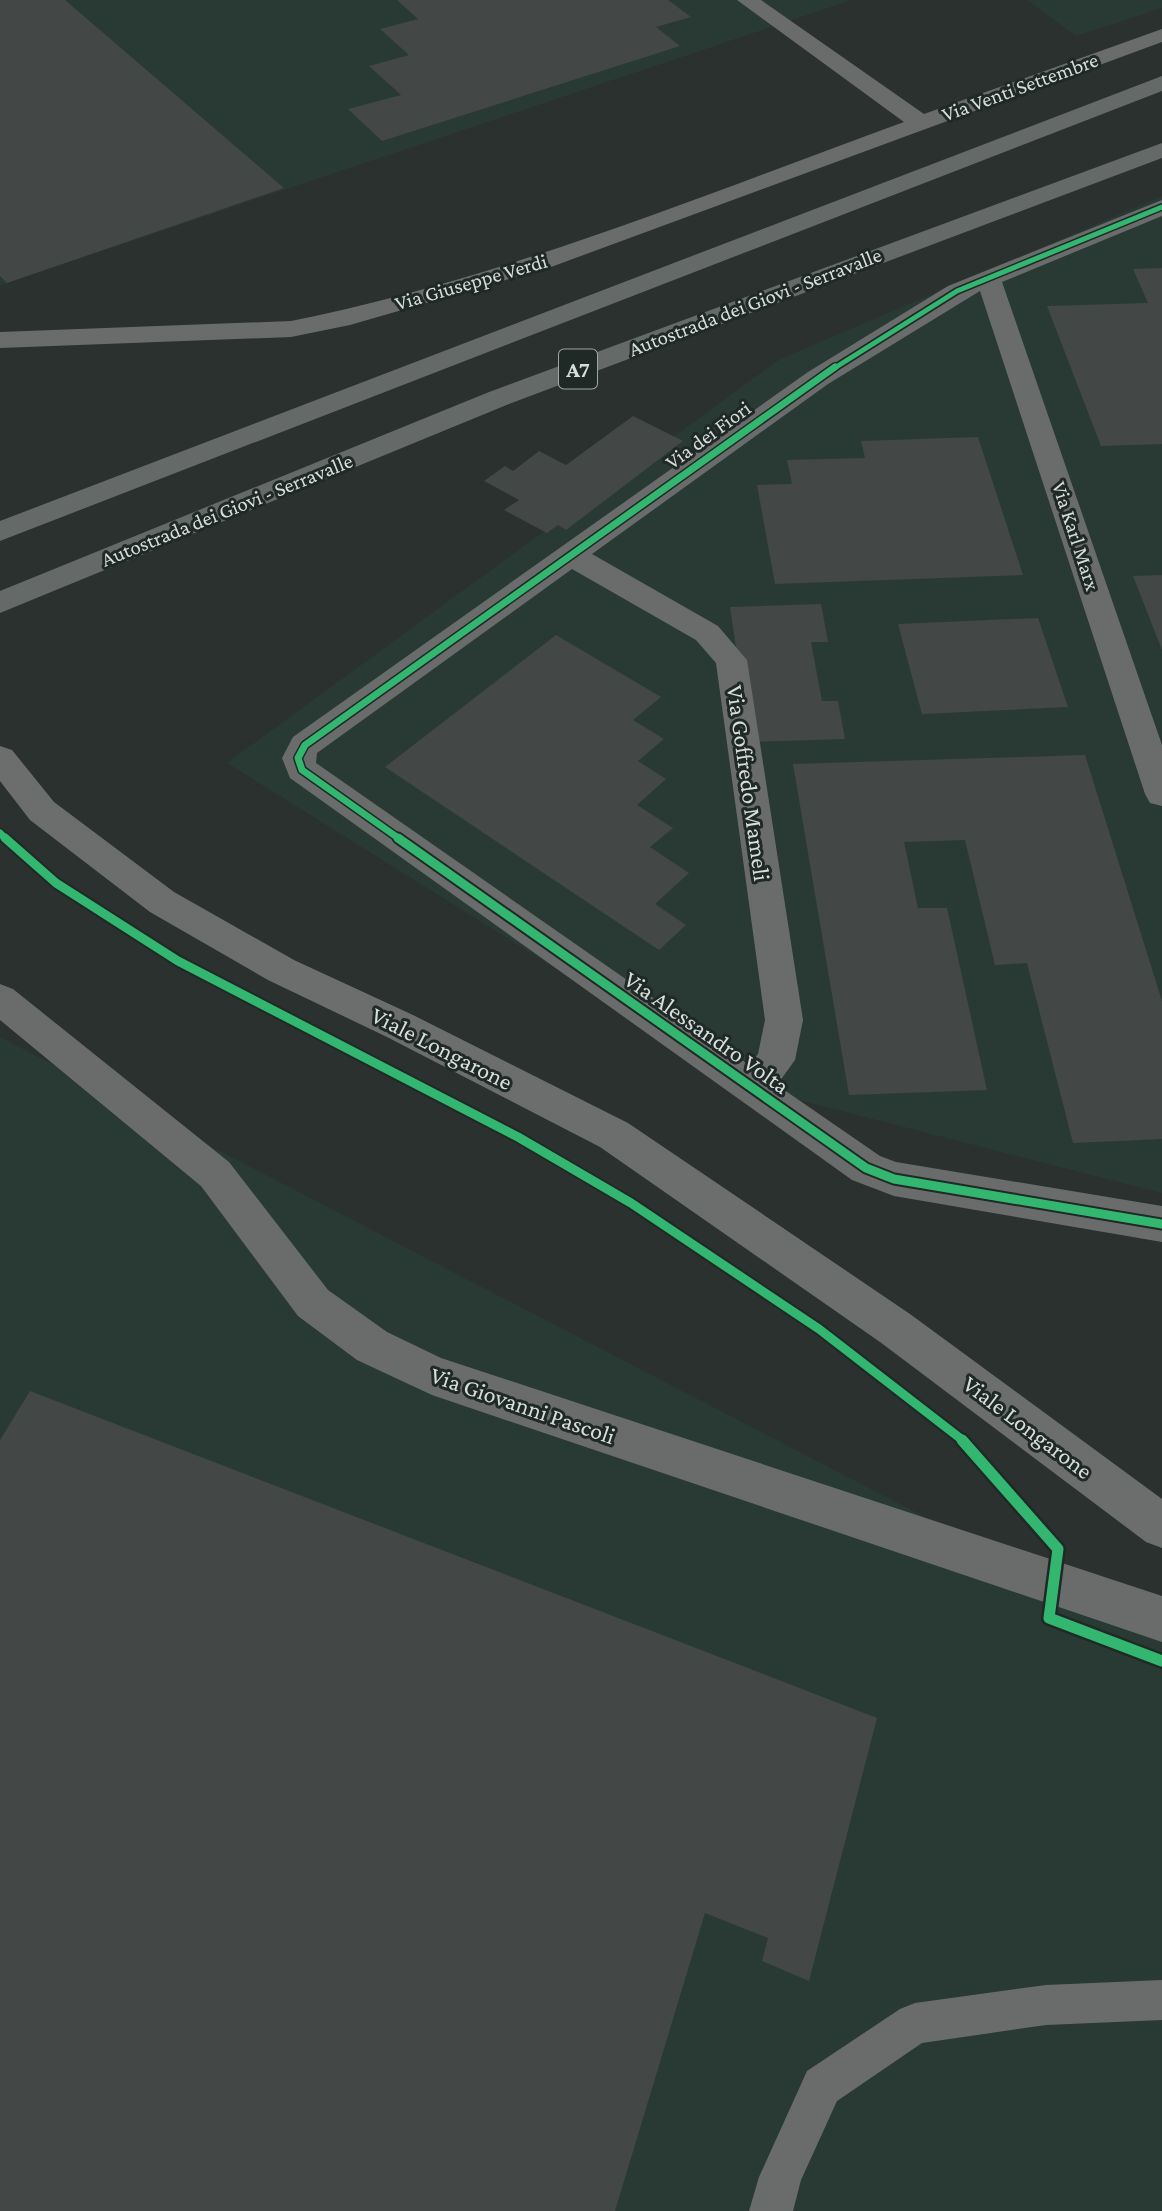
<svg xmlns="http://www.w3.org/2000/svg" width="1162" height="2211" font-family="'Crimson Pro',serif">
  <rect width="100%" height="100%" fill="#2b312f"/>
  <g fill="#293a35">
    <path d="M0,0h852l-852,285z"/>
    <path d="M1027,0h135v8l-86,28z"/>
    <path d="M1162,196v997l-418,-107 -517,-323 553,-404z"/>
    <path d="M0,1037l1162,603v571h-1162z"/>
  </g>
  <g fill="#434745">
    <path d="M0,0h65l219,188 -277,95 -7,-7z"/>
    <path d="M397,0h271l23,17 -35,10 24,19 -298,95 -34,-32 53,-14 -32,-29 40,-11 -29,-26 38,-10z"/>
    <path d="M1162,268v176l-61,2 -54,-140 101,-3 -15,-34z"/>
    <path d="M633,416l50,25 -117,89 -8,-5 -11,8 -43,-23 15,-10 -35,-19 21,-15 8,5 26,-20 27,14z"/>
    <path d="M978,437l45,138 -248,9 -18,-99 35,-1 -5,-24 78,-2 -4,-17z"/>
    <path d="M1162,575v75l-29,-74z"/>
    <path d="M821,604l7,38h-17l11,59h16l7,38 -95,3 -20,-135z"/>
    <path d="M1038,618l30,89 -146,7 -24,-90z"/>
    <path d="M556,635l105,62 -28,23 31,19 -26,22 28,18 -29,26 36,23 -23,19 39,26 -34,31 31,21 -27,25 -274,-183z"/>
    <path d="M1085,755l77,246v138l-89,4 -46,-180 -32,2 -30,-125 -61,2 14,66h29l40,182 -138,5 -56,-331z"/>
    <path d="M30,1391l847,327 -68,263 -47,-20 6,-23 -63,-25 -90,298h-615v-771z"/>
  </g>
  <g fill="none" stroke-linecap="round" stroke-linejoin="round">
    <path fill="#6a6c6b" fill-rule="evenodd" d="M1162,1980v40l-116,5 -124,18 -85,58 -36,79 -8,31h-44l10,-34 48,-106 93,-62 15,-6 131,-18z"/>
    <g fill="#6a6c6b" fill-rule="evenodd">
      <path d="M737,0h24l163,114 238,-85v13l-611,225 -201,58 -59,12 -291,11v-16l291,-11c211,-42 412,-126 613,-199z"/>
      <path d="M1162,200v16l-160,66 160,463v61l-12,-3 -5,-9 -165,-503 -152,93 -236,170 126,72 29,34 56,360 -8,40 -18,25 103,71 16,6 266,44v36l-268,-46 -42,-16 -562,-402 -8,-20 11,-21 515,-365 140,-86zM572,569l124,71 20,23 49,357 -7,34 -9,11 -433,-302 1,-10z"/>
      <path d="M0,984l13,5 216,173 99,128 59,42 54,26 721,238v46l-730,-247 -75,-35 -59,-44 -97,-130 -201,-166z"/>
    </g>
    <path fill="#6c6e6e" fill-rule="evenodd" d="M0,746l12,4 42,52 120,90 120,68 119,55 215,108 282,191 252,185v49l-16,-6 -266,-200 -280,-195 -213,-110 -119,-57 -118,-68 -120,-92 -30,-39z"/>
    <g fill="#656968" fill-rule="evenodd">
      <path d="M1162,76v15l-1162,450v-20z"/>
      <path d="M1162,143v15l-653,246 -509,209v-22l489,-199z"/>
    </g>
    <defs>
      <path id="cycleway-far3" d="M833,369l124,-78 205,-84"/>
      <g id="cycleway-far2">
        <path d="M0,833l7,7"/>
        <path d="M401,840l-99,-70 -4,-12 7,-13 530,-378"/>
      </g>
      <g id="cycleway-far1">
        <path d="M5,838l51,45 122,78 340,176 113,66 188,126 146,113"/>
        <path d="M398,838l468,330 28,11 268,45"/>
      </g>
      <path id="cycleway" d="M962,1440l96,109 -9,69 113,43"/>
    </defs>
    <use href="#cycleway-far3" stroke="#1f2926" stroke-width="8"/>
    <use href="#cycleway-far2" stroke="#1f2926" stroke-width="10"/>
    <use href="#cycleway-far1" stroke="#1f2926" stroke-width="13"/>
    <use href="#cycleway" stroke="#1f2926" stroke-width="16"/>
    <use href="#cycleway-far3" stroke="#33b770" stroke-width="5"/>
    <use href="#cycleway-far2" stroke="#33b770" stroke-width="7"/>
    <use href="#cycleway-far1" stroke="#33b770" stroke-width="9"/>
    <use href="#cycleway" stroke="#33b770" stroke-width="11"/>
  </g>
  <g text-anchor="middle" dominant-baseline="central" stroke-width="6" stroke-linejoin="round" paint-order="stroke">
    <g font-size="21" fill="#d7dddc" stroke="#1f2926">
      <text transform="translate(1020 87) rotate(-20)">Via Venti Settembre</text>
      <text transform="translate(471 282) rotate(-16)">Via Giuseppe Verdi</text>
      <text transform="translate(755 302) rotate(-21)">Autostrada dei Giovi - Serravalle</text>
      <text transform="translate(708 435) rotate(-36)">Via dei Fiori</text>
      <text transform="translate(227 510) rotate(-22)">Autostrada dei Giovi - Serravalle</text>
      <text transform="translate(1076 536) rotate(72)">Via Karl Marx</text>
    </g>
    <rect fill="#1f2926" stroke="#a0a7a5" stroke-width="2" x="559" y="349.5" width="38" height="39" rx="5"/>
    <g font-size="23" font-weight="bold" fill="#d7dddc">
      <text x="578" y="369">A7</text>
    </g>
    <g font-size="24" fill="#d7dddc" stroke="#1f2926">
      <text transform="translate(749 783) rotate(82)">Via Goffredo Mameli</text>
      <text transform="translate(707 1032) rotate(35)">Via Alessandro Volta</text>
      <text transform="translate(442 1048) rotate(27)">Viale Longarone</text>
      <text transform="translate(523 1405) rotate(19)">Via Giovanni Pascoli</text>
      <text transform="translate(1028 1427) rotate(37)">Viale Longarone</text>
    </g>
  </g>
</svg>
